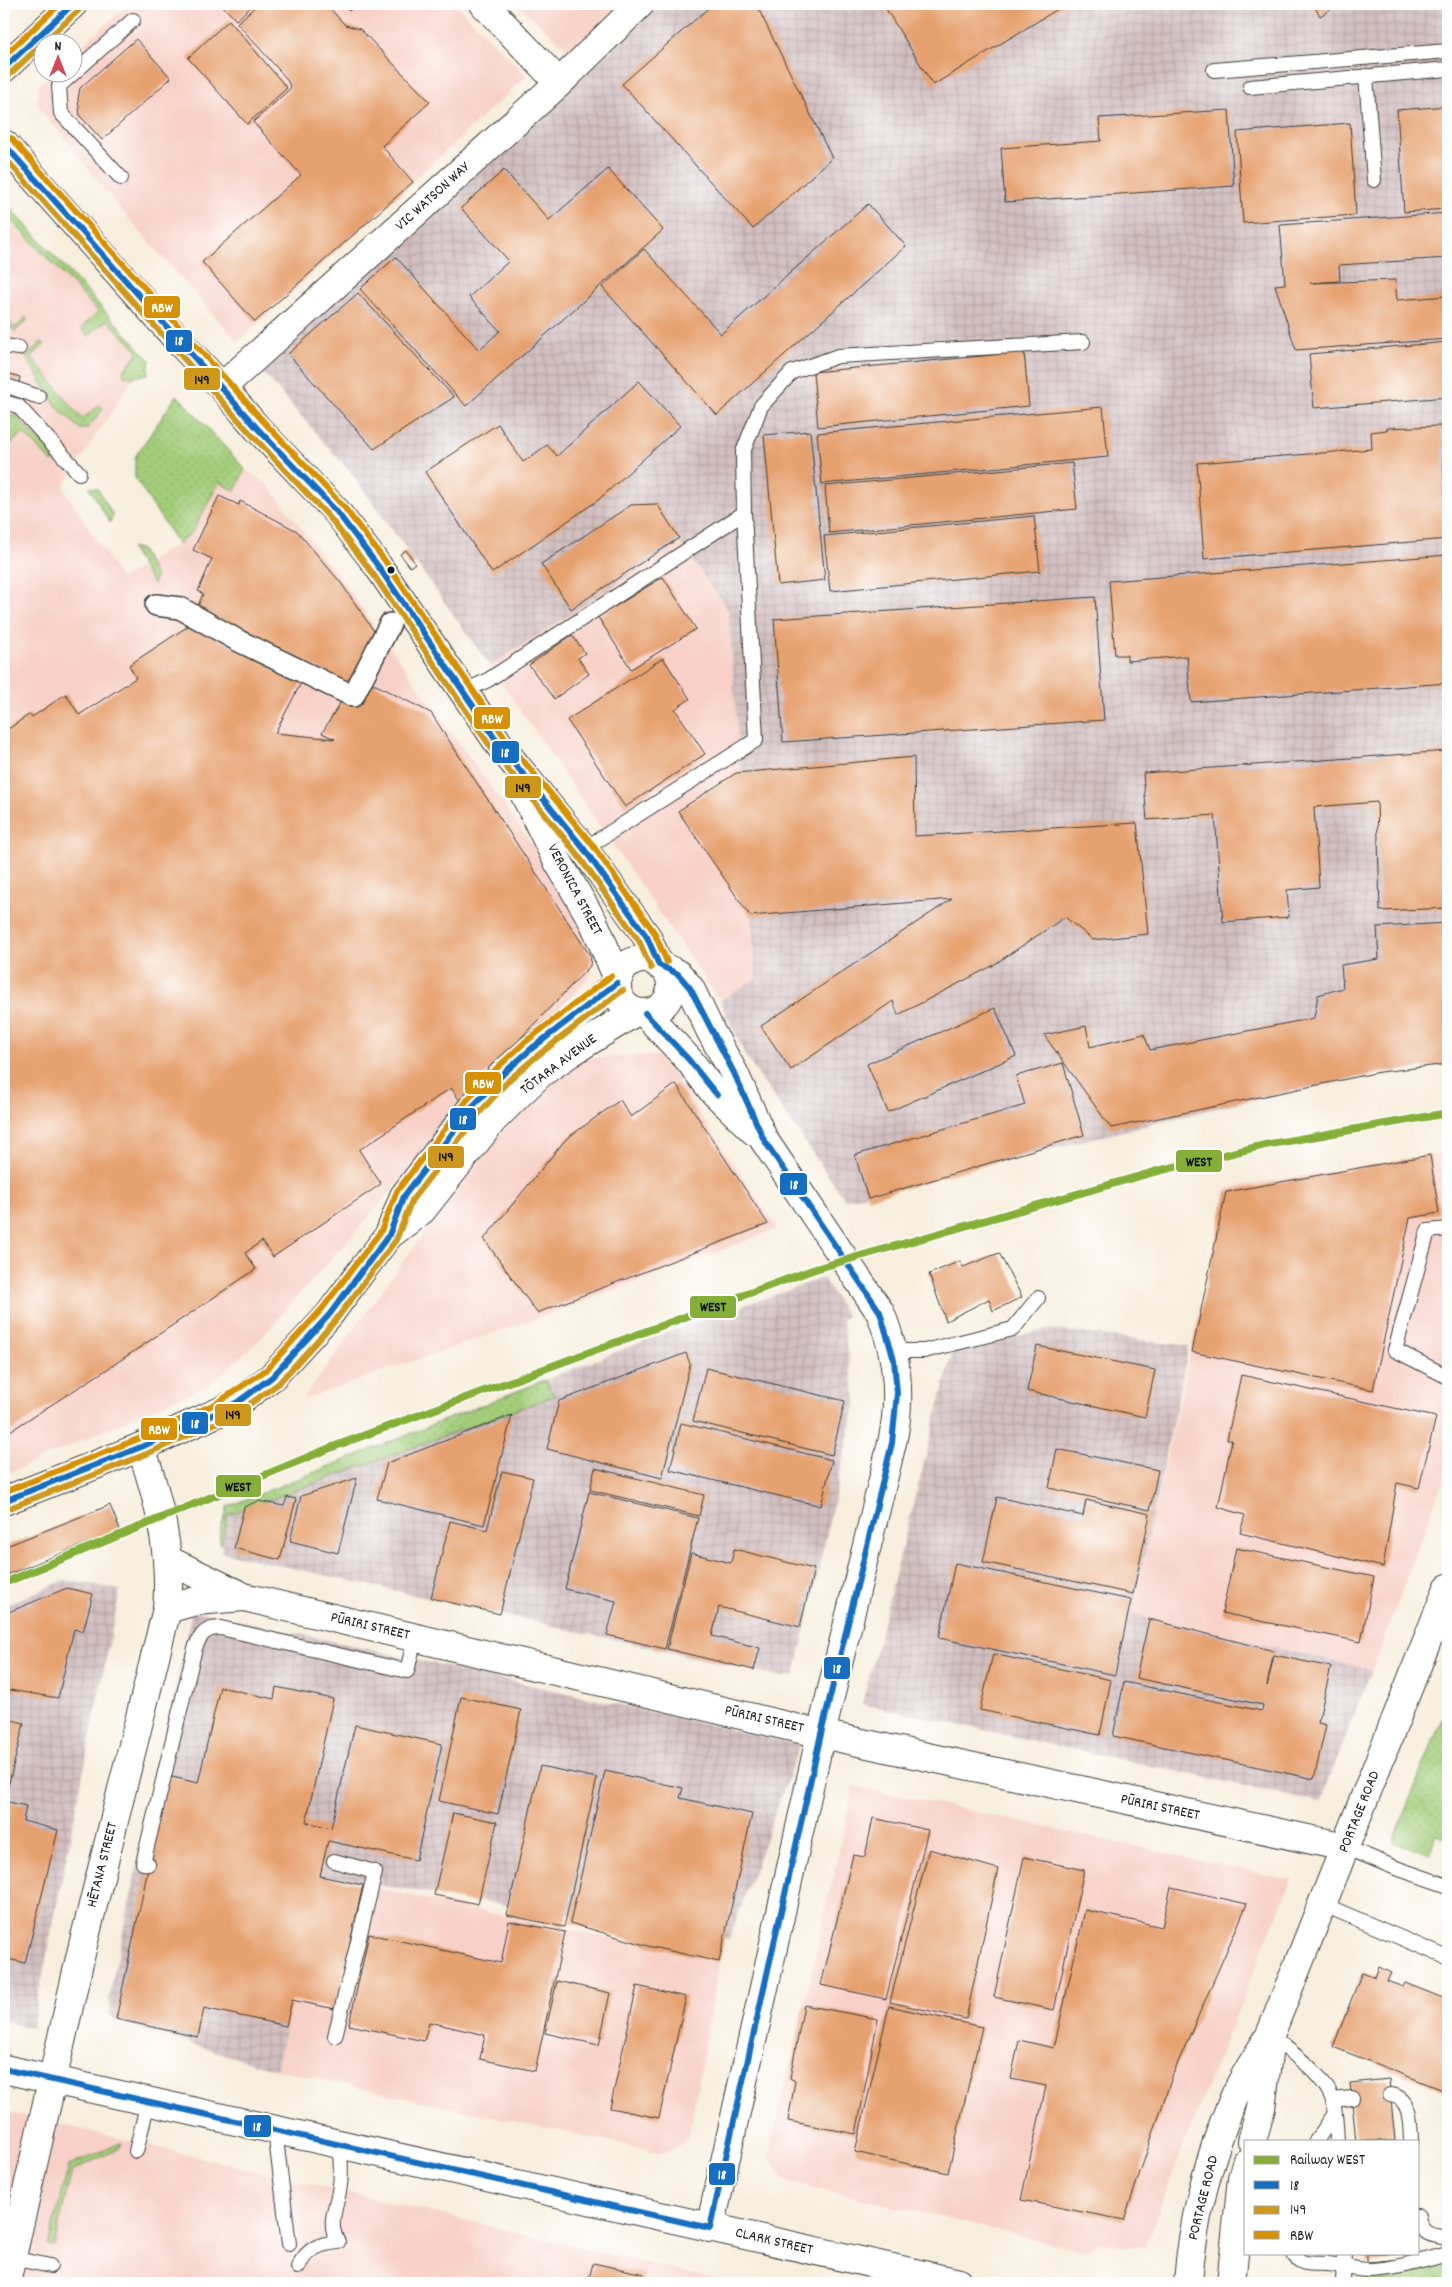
<svg xmlns="http://www.w3.org/2000/svg" width="1452" height="2287" font-family="Dekko,sans-serif">
  <defs>
    <pattern id="industrial-grid" width="8" height="8" patternUnits="userSpaceOnUse" patternTransform="scale(1.25)"><rect width="8" height="8" fill="#d2bfc0"/><path d="M0 4h8M4 0v8" fill="none" stroke="#b4a4a4"/></pattern>
    <pattern id="green-dots" width="8" height="8" patternUnits="userSpaceOnUse" patternTransform="scale(1.25)"><rect width="8" height="8" fill="#a3cd7a"/><path d="M2 2h.1M6 6h.1" fill="none" stroke="#8caf69" stroke-width="1.8" stroke-linecap="round"/></pattern>
  </defs>
  <rect width="100%" height="100%" fill="#fff"/>
  <filter id="ink" filterUnits="userSpaceOnUse"><feTurbulence type="fractalNoise" baseFrequency=".02" numOctaves="2"/><feDisplacementMap in="SourceGraphic" scale="10" xChannelSelector="R" yChannelSelector="G"/><feConvolveMatrix kernelMatrix="1 2 1 2 8 2 1 2 1" color-interpolation-filters="sRGB"/></filter>
  <filter id="wash" filterUnits="userSpaceOnUse"><feTurbulence type="fractalNoise" baseFrequency=".0096" numOctaves="4" result="noise"/><feDisplacementMap in="SourceGraphic" scale="20" xChannelSelector="R" yChannelSelector="G"/><feGaussianBlur stdDeviation="1.12" result="paint"/><feColorMatrix in="noise" values="0 0 0 0 0 0 0 0 0 0 0 0 0 0 0 0 0 1.4 0 .05"/><feComposite in="paint" operator="in"/></filter>
  <g filter="url(#wash)">
    <rect width="100%" height="100%" fill="#f7eedd"/>
    <g fill="#f7d1c7">
      <path d="M128,4h327l72,72 -289,266 -110,-124 -90,-112v-20l14,-13 20,-1 1,-18z"/>
      <path d="M518,4h107l-54,49z"/>
      <path d="M4,216l143,141 -84,130 58,92 57,-35 15,-13 27,-49 15,8 10,-21 22,15 76,98 218,302 33,72 -4,20 -122,129 -210,236 -51,46 -32,12 -171,76z"/>
      <path d="M680,543l48,67 28,368 -36,23 -230,-335z"/>
      <path d="M637,1056h19l9,6 112,167 -237,88 -237,82 159,-218 58,-70 35,-33 33,-20z"/>
      <path d="M1448,1152v316l-76,202 -240,-56 95,-426z"/>
      <path d="M854,1786l437,94 -105,259 -41,109 -47,-6 -12,9 -301,-70 -16,-24z"/>
      <path d="M320,1876l399,86 -30,173 -6,8 -16,9h-9l-382,-82z"/>
      <path d="M4,2111l725,172h-725z"/>
    </g>
    <g fill="url(#industrial-grid)">
      <path d="M661,4h787v1061l-71,9 -141,29 -391,97 -99,-143 -26,-56 36,-23 -28,-368 -48,-67 -190,123 -138,-192 -95,-108 332,-295z"/>
      <path d="M823,1278l24,38 -5,3 14,82 -61,274 -13,2 -561,-125 7,-37 325,-119 -8,-16 125,-49z"/>
      <path d="M1048,1329l141,17 -57,268 240,56 -52,132 -458,-98 91,-354z"/>
      <path d="M65,1580l55,10 -88,438 -28,-7v-415z"/>
      <path d="M192,1610l608,135 -71,194 -409,-63 -44,194 -162,-50 -4,-6 -1,-17z"/>
    </g>
    <g fill="url(#green-dots)" stroke="#60744b">
      <path d="M4,201l146,159 -2,14 -14,3 -10,-1 -1,-5 15,-19 -31,-32 -19,16 -7,-8 17,-17 -94,-98z"/>
      <path d="M4,316l11,12 11,-11 1,4 -12,10 -11,-9z"/>
      <path d="M41,342l4,2 -14,12 51,63 18,-14 3,4 -16,20h-7l-23,-22 -31,-50z"/>
      <path d="M177,395l68,74 -10,22 -16,-9 -26,49 -15,13 -43,-66v-21z"/>
      <path d="M4,411l15,8 36,37v4l-3,2 -29,-29 -19,17z"/>
      <path d="M89,487l9,2 15,26 -3,8z"/>
      <path d="M136,548l5,2 15,27 -3,7 -22,-35z"/>
      <path d="M545,1380l9,16 -326,119 -7,30c-6,-18 6,-23 6,-38z"/>
      <path d="M1448,1704v135l-11,-4 -8,20 -36,-14z"/>
      <path d="M120,2143h2l-2,5 -48,23 -18,75 -6,-1 21,-79z"/>
      <path d="M1448,2266v17h-83l2,-7z"/>
    </g>
    <g id="blocks">
      <g fill="#e6a170">
        <path d="M221,4h33l-18,16z"/>
        <path d="M258,4h68l19,21 15,4 70,73 -48,44 31,36 -158,140 -53,-60 99,-87 -48,-53 38,-34 -5,-10 -49,-55z"/>
        <path d="M343,4h14l-8,7z"/>
        <path d="M713,4h43l76,154 -79,71 -131,-145z"/>
        <path d="M883,4h183l-133,81z"/>
        <path d="M1313,4h26l-19,12z"/>
        <path d="M229,20l58,68 -40,36 -59,-66z"/>
        <path d="M136,39l35,39 -69,62 -22,-24 -2,-17 2,-11z"/>
        <path d="M1448,106v103l-44,3 -7,-102z"/>
        <path d="M1229,110l5,76 -229,16 -4,-54 100,-7 -2,-23z"/>
        <path d="M1350,123l6,92 -113,8 -6,-91z"/>
        <path d="M608,169l55,61 -197,176 -106,-117 36,-32 83,93 21,-19 -31,-34 40,-36 -48,-53 43,-38 45,50z"/>
        <path d="M868,204l38,42 -189,169 -115,-128 42,-38 77,85z"/>
        <path d="M1448,213v45l-109,7 1,16 -30,2 85,-3 2,20 51,-4v43l-152,11 -21,-65 10,-1 -5,-59z"/>
        <path d="M358,293l96,104 -80,52 -86,-95z"/>
        <path d="M1448,342v55l-134,11 -5,-54z"/>
        <path d="M1024,352l5,54 -211,21 -5,-55z"/>
        <path d="M10,374l10,3 -2,9 -10,-2z"/>
        <path d="M639,381l41,45 -83,75 -105,72 -67,-101 73,-48 25,38 24,-17 10,11z"/>
        <path d="M1103,407l5,50 -286,27 -5,-51z"/>
        <path d="M1441,426l7,113 -244,20 -7,-96 175,-14 -1,-17 16,-2v-2z"/>
        <path d="M810,431l15,149 -47,5 -14,-150z"/>
        <path d="M1072,463l5,46 -248,24 -4,-47z"/>
        <path d="M219,496l20,9 1,-4 57,30 44,52 37,54 -8,45 61,31 160,244 -1,9 -130,135 -9,-13 -92,62 22,34 -108,73 -11,-16 -17,12 11,16 -147,99 -105,67v-703l26,-18 2,3 34,-23 13,21 57,-37 -7,-13 61,-40 112,56 -27,52 60,6 -13,-6 29,-48 -154,-77 6,-14 -5,-3 14,-32 -19,-9z"/>
        <path d="M657,504l22,34 -108,71 -30,-45 90,-59z"/>
        <path d="M1034,516l6,55 -210,20 -6,-55z"/>
        <path d="M406,550l9,13 -5,4 -10,-13z"/>
        <path d="M1448,555v128l-257,19 -4,-46 -60,5v-6h-12l-6,-74z"/>
        <path d="M663,577l33,52 -65,40 -33,-52z"/>
        <path d="M1095,597l9,123 -321,22 -9,-123z"/>
        <path d="M572,635l13,18 -7,5 11,16 -35,25 -25,-34z"/>
        <path d="M663,658l27,41 -15,10 30,45 -80,53 -58,-87z"/>
        <path d="M1448,751v157l-68,3 -3,-109 -63,5 5,80 -32,3 2,27 -66,5 -8,-107 -68,5 -4,-47z"/>
        <path d="M914,757l1,79 222,-13 11,111 -55,6 -28,-23 -73,49 -94,49 -5,-14 -102,69 -30,-44 191,-127 -202,17 -72,-105 58,-38z"/>
        <path d="M1448,923v141l-68,8 -269,56 -67,-93 42,-9 4,21 54,-13 6,16 164,-32 4,-23 25,-7 -2,-23 38,-6 -2,-32z"/>
        <path d="M995,1008l21,48 -128,56 -21,-48z"/>
        <path d="M1063,1063l21,72 -216,64 -13,-44 170,-50 -9,-29z"/>
        <path d="M676,1084l92,140 -231,89 -53,-74 82,-100 54,-39 11,17z"/>
        <path d="M1430,1155l9,58 -29,5 -37,172 -181,-38 34,-160z"/>
        <path d="M999,1253l23,44 -29,14 -4,-12 -43,22 -17,-47 31,-13 3,6z"/>
        <path d="M1037,1346l118,24 -10,47 -118,-26z"/>
        <path d="M686,1353l4,11 -28,114 -115,-29 12,-48z"/>
        <path d="M706,1368l139,33 -13,54 -139,-34z"/>
        <path d="M1241,1375l195,42 -17,71 -22,-5 -14,84 -143,-34 5,-18 -27,-8 14,-67h-5z"/>
        <path d="M512,1415l-28,110 -107,-26 10,-36z"/>
        <path d="M681,1423l151,37 -11,46 -151,-36z"/>
        <path d="M1057,1449l101,21 -8,40 -101,-22z"/>
        <path d="M595,1468l109,27 -5,21 -109,-26z"/>
        <path d="M502,1471l31,7 -33,136 -69,-16 19,-77 37,9z"/>
        <path d="M357,1478l-19,75 -48,-12 11,-45z"/>
        <path d="M589,1492l109,26 -33,131 -58,-14 9,-34 -51,-12z"/>
        <path d="M287,1497l9,2 -16,61 -46,-12 10,-41 14,-6 26,5z"/>
        <path d="M997,1497l86,19 3,-16 64,14 -17,80 -150,-32z"/>
        <path d="M110,1505l10,25 -116,46v-29z"/>
        <path d="M1236,1548l138,29 -13,65 -139,-29z"/>
        <path d="M734,1549l80,20 -14,58 -81,-20 -7,29 48,12 -6,22 -87,-21 24,-96 40,10z"/>
        <path d="M955,1563l176,37 -16,75 -176,-37z"/>
        <path d="M67,1588l26,6 -10,38 -9,-3 -16,69 -48,-8 -6,22v-98z"/>
        <path d="M1149,1619l125,32 -7,35 7,-31 57,12 -13,56 8,2 -12,54 -201,-43 11,-54 138,29 1,-6 -127,-27z"/>
        <path d="M993,1654l118,26 -11,55 -120,-25z"/>
        <path d="M220,1687l54,12 2,-12 57,12 -27,123 25,6 24,-103 87,19 -26,116 -88,-19 -8,35 43,9 -28,124 -43,-9 -6,26 -82,-18 -6,29 -82,-18 52,-243 30,7z"/>
        <path d="M461,1697l60,13 -23,104 -59,-13z"/>
        <path d="M4,1718l20,5 -17,68 -3,-1z"/>
        <path d="M540,1766l57,12 -33,149 -57,-12z"/>
        <path d="M605,1771l78,17 -3,10 72,16 -33,148 -71,-16 -78,-23z"/>
        <path d="M4,1801l22,5 -3,15 35,9 -33,133 -21,-5z"/>
        <path d="M453,1813l44,9 -19,82 -44,-9z"/>
        <path d="M873,1818l55,12 -42,169 -65,-14 32,-130 12,2z"/>
        <path d="M929,1849l69,20 -32,150 -76,-17z"/>
        <path d="M1024,1857l60,13 -30,140 -60,-13z"/>
        <path d="M1171,1887l76,17 -74,170 -49,146 -103,-20 25,-114 -35,-7 8,-39 35,8 31,-138 77,17z"/>
        <path d="M509,1921l56,11 -30,139 -55,-12 5,-24 -56,-13 -5,19 -75,-16 20,-91 132,29z"/>
        <path d="M1379,1967l12,6 -4,8 16,6 2,-4 43,17v92l-115,-45 29,-75 13,5z"/>
        <path d="M557,1981l53,12 -11,52 -54,-12z"/>
        <path d="M637,1986l49,11 -27,121 -49,-10z"/>
        <path d="M804,2005l74,14 -22,115 -68,-13 7,-40 -5,-3z"/>
        <path d="M889,2006l93,21 -34,146 -93,-21z"/>
        <path d="M1389,2079l6,62h-39l-6,-58z"/>
        <path d="M1367,2253h38l1,6 -39,3z"/>
        <path d="M593,2263l51,11 -2,9h-54z"/>
      </g>
    </g>
  </g>
  <g filter="url(#ink)">
    <use href="#blocks" fill-opacity="0" stroke="#3d3c39" stroke-width="1"/>
    <g fill="none" stroke-linecap="round" stroke-linejoin="round">
      <defs>
        <g id="service">
          <path d="M1214,70l234,-19"/>
          <path d="M1366,76l8,104"/>
          <path d="M1250,87l198,-18"/>
          <path d="M121,178l-60,-65 -2,-27 74,-66"/>
          <path d="M4,346l15,2"/>
          <path d="M4,385l35,12"/>
          <path d="M4,402l14,4 61,67"/>
          <path d="M463,692l25,-12 256,-167"/>
          <path d="M584,849l172,-109 -12,-227 -1,-61 18,-46 31,-34 46,-16 245,-14"/>
          <path d="M1448,1229l-20,2 -33,119 53,27"/>
          <path d="M894,1351h30l89,-22 25,-31"/>
          <path d="M1345,1847l51,21 52,18"/>
          <path d="M334,1861l41,11 -40,164"/>
          <path d="M148,1864l-5,-1 52,-215c6,-14 10,-20 26,-20l186,43 8,-33"/>
          <path d="M1322,1904l126,54"/>
          <path d="M1270,2035c21,18 52,37 62,63 4,13 4,29 5,43"/>
          <path d="M1390,2095c22,2 20,29 21,46"/>
          <path d="M1333,2100l19,-2"/>
          <path d="M275,2131l14,113"/>
          <path d="M1316,2141l18,-26"/>
          <path d="M136,2151l12,-49"/>
          <path d="M1418,2216c3,20 14,19 30,22"/>
          <path d="M1293,2253c6,14 22,10 34,11 14,1 28,6 42,6 27,-1 53,-9 79,-16"/>
          <path d="M12,2258l38,8"/>
          <path d="M298,2267c9,-18 20,-23 40,-25 -12,-20 0,-37 2,-57 2,-13 0,-27 0,-40"/>
          <path d="M1343,2283l1,-30"/>
        </g>
        <path id="pedestrian" d="M156,605l24,3 57,32 116,56 37,-72"/>
        <g id="minor">
          <path d="M484,4l75,79"/>
          <path d="M222,387l337,-304 81,-79"/>
          <path d="M661,966l17,8 12,14 21,44 23,41 30,67 116,172c18,43 22,85 12,131l-71,291 -111,494"/>
          <path d="M645,1013l44,47 23,30 42,41"/>
          <path d="M168,1560l76,37 577,137 524,113"/>
          <path d="M167,1609l29,-8 47,-4"/>
          <path d="M6,2283l77,-338 84,-336c5,-56 -8,-109 -26,-162"/>
        </g>
        <g id="tertiary">
          <path d="M4,144l181,204 37,39 35,41 80,84 41,54 123,181 83,102 63,88 12,28"/>
          <path d="M523,791l34,69 37,63 24,56"/>
          <circle cx="644" cy="986" r="27"/>
          <path d="M389,1235l33,-25 71,-90 27,-27 21,-20 29,-20 65,-41"/>
          <path d="M4,1501l137,-54 80,-36 18,-10 33,-24 57,-62 31,-42 29,-38 15,-39 70,-91 30,-32 27,-24 56,-41 30,-25"/>
        </g>
        <g id="secondary">
          <path d="M4,68l69,-64"/>
          <path d="M1252,2141l9,-33 8,-61"/>
          <path d="M1188,2283c4,-61 21,-128 46,-185 9,-22 24,-42 36,-63l178,-447"/>
          <path d="M1231,2283l11,-105 4,-15"/>
        </g>
        <path id="primary" d="M4,2069l955,214"/>
      </defs>
      <use href="#service" stroke="#3d3c39" stroke-width="16"/>
      <use href="#pedestrian" stroke="#3d3c39" stroke-width="24"/>
      <use href="#minor" stroke="#3d3c39" stroke-width="30"/>
      <use href="#tertiary" stroke="#3d3c39" stroke-width="30"/>
      <use href="#secondary" stroke="#3d3c39" stroke-width="30"/>
      <use href="#primary" stroke="#3d3c39" stroke-width="30"/>
      <use href="#service" stroke="#fff" stroke-width="14"/>
      <use href="#pedestrian" stroke="#fff" stroke-width="21"/>
      <use href="#minor" stroke="#fff" stroke-width="28"/>
      <use href="#tertiary" stroke="#fff" stroke-width="28"/>
      <use href="#secondary" stroke="#fff" stroke-width="28"/>
      <use href="#primary" stroke="#fff" stroke-width="28"/>
      <defs>
        <g id="bus-1">
          <path d="M4,68l69,-64"/>
          <path d="M4,144l253,284 80,84 41,54 123,181 83,102 63,88 12,28"/>
          <path d="M645,1013l44,47 28,35"/>
          <path d="M4,1501l137,-54 80,-36 18,-10 33,-24 57,-62 60,-80 15,-39 70,-91 30,-32 27,-24 86,-66"/>
          <path d="M4,2069l706,159 111,-494 71,-291 5,-50 -3,-33 -14,-48 -116,-172 -30,-67 -44,-85 -12,-14 -17,-8"/>
        </g>
        <g id="bus-2">
          <path d="M44,42l35,-32"/>
          <path d="M10,74l32,-30"/>
          <path d="M4,157l247,277 79,84 41,53 123,181 83,102 62,87 12,27"/>
          <path d="M7,1509l137,-54 81,-36 19,-11 34,-24 57,-63 61,-81 16,-40 69,-89 29,-32 27,-23 86,-66"/>
        </g>
        <g id="bus-3">
          <path d="M4,56l56,-52"/>
          <path d="M11,138l253,284 80,85 41,54 123,181 83,101 63,89 13,30"/>
          <path d="M4,1492l134,-53 79,-36 49,-33 56,-61 59,-78 16,-40 71,-92 30,-32 27,-25 86,-66"/>
        </g>
      </defs>
      <use href="#bus-1" stroke="#fff" stroke-width="10"/>
      <use href="#bus-2" stroke="#fff" stroke-width="10"/>
      <use href="#bus-3" stroke="#fff" stroke-width="10"/>
      <use href="#bus-1" stroke="#166ec1" stroke-width="6"/>
      <use href="#bus-2" stroke="#cd981c" stroke-width="6"/>
      <use href="#bus-3" stroke="#d69104" stroke-width="6"/>
      <defs>
        <path id="rail-1" d="M4,1583l326,-135 485,-179 339,-97 111,-27 183,-32"/>
      </defs>
      <use href="#rail-1" stroke="#fff" stroke-width="11"/>
      <use href="#rail-1" stroke="#85af38" stroke-width="8"/>
    </g>
  </g>
  <circle fill="#1c1c1c" stroke="#fff" stroke-width="2" cx="391" cy="570" r="4.5"/>
  <g text-anchor="middle" dominant-baseline="central" stroke-width="4" stroke-linejoin="round" paint-order="stroke">
    <g font-size="15" fill="#1c1c1c" stroke="#fff">
      <text transform="translate(433 197) rotate(-42)">VIC WATSON WAY</text>
      <text transform="translate(574 890) rotate(62)">VERONICA STREET</text>
      <text transform="translate(559 1065) rotate(-37)">TŌTARA AVENUE</text>
      <text transform="translate(370 1627) rotate(13)">PŪRIRI STREET</text>
      <text transform="translate(764 1720) rotate(13)">PŪRIRI STREET</text>
      <text transform="translate(1160 1808) rotate(12)">PŪRIRI STREET</text>
      <text transform="translate(1360 1812) rotate(-68)">PORTAGE ROAD</text>
      <text transform="translate(103 1865) rotate(-76)">HĒTANA STREET</text>
      <text transform="translate(1204 2198) rotate(-76)">PORTAGE ROAD</text>
      <text transform="translate(774 2242) rotate(13)">CLARK STREET</text>
    </g>
  </g>
  <g stroke="#fff" stroke-width="2">
    <rect x="143" y="295" width="38" height="24" rx="5" fill="#d69104"/>
    <rect x="165" y="329" width="28" height="24" rx="5" fill="#166ec1"/>
    <rect x="183" y="367" width="38" height="24" rx="5" fill="#cd981c"/>
    <rect x="473" y="706" width="38" height="24" rx="5" fill="#d69104"/>
    <rect x="491" y="740" width="29" height="24" rx="5" fill="#166ec1"/>
    <rect x="504" y="775" width="38" height="24" rx="5" fill="#cd981c"/>
    <rect x="464" y="1071" width="38" height="24" rx="5" fill="#d69104"/>
    <rect x="449" y="1107" width="28" height="24" rx="5" fill="#166ec1"/>
    <rect x="427" y="1145" width="38" height="24" rx="5" fill="#cd981c"/>
    <rect x="1175" y="1149" width="48" height="24" rx="5" fill="#85af38"/>
    <rect x="779" y="1172" width="29" height="24" rx="5" fill="#166ec1"/>
    <rect x="689" y="1295" width="48" height="24" rx="5" fill="#85af38"/>
    <rect x="214" y="1403" width="38" height="24" rx="5" fill="#cd981c"/>
    <rect x="181" y="1411" width="28" height="24" rx="5" fill="#166ec1"/>
    <rect x="140" y="1417" width="38" height="24" rx="5" fill="#d69104"/>
    <rect x="215" y="1474" width="47" height="24" rx="5" fill="#85af38"/>
    <rect x="823" y="1656" width="28" height="24" rx="5" fill="#166ec1"/>
    <rect x="243" y="2114" width="29" height="24" rx="5" fill="#166ec1"/>
    <rect x="708" y="2162" width="28" height="24" rx="5" fill="#166ec1"/>
  </g>
  <g font-size="14" text-anchor="middle" font-weight="bold" fill="#fff">
    <text x="162" y="312">RBW</text>
    <text x="179" y="345">18</text>
    <text x="492" y="723">RBW</text>
    <text x="505" y="757">18</text>
    <text x="483" y="1088">RBW</text>
    <text x="463" y="1124">18</text>
    <text x="794" y="1189">18</text>
    <text x="195" y="1428">18</text>
    <text x="159" y="1434">RBW</text>
    <text x="837" y="1673">18</text>
    <text x="257" y="2131">18</text>
    <text x="722" y="2179">18</text>
  </g>
  <g font-size="14" text-anchor="middle" font-weight="bold" fill="#111">
    <text x="202" y="384">149</text>
    <text x="523" y="792">149</text>
    <text x="446" y="1161">149</text>
    <text x="1199" y="1166">WEST</text>
    <text x="713" y="1311">WEST</text>
    <text x="233" y="1419">149</text>
    <text x="238" y="1491">WEST</text>
  </g>
  <rect width="1452" height="2287" fill="none" stroke="#fff" stroke-width="20"/>
  <rect x="1244" y="2140" width="175" height="115" fill="#ffffff" stroke="#a4a4a4"/>
  <rect x="1254" y="2156" width="25" height="8" fill="#85af38" stroke="#a4a4a4"/>
  <text x="1290" y="2164" font-size="15" fill="#1c1c1c">Railway WEST</text>
  <rect x="1254" y="2181" width="25" height="8" fill="#166ec1" stroke="#a4a4a4"/>
  <text x="1290" y="2190" font-size="15" fill="#1c1c1c">18</text>
  <rect x="1254" y="2206" width="25" height="8" fill="#cd981c" stroke="#a4a4a4"/>
  <text x="1290" y="2214" font-size="15" fill="#1c1c1c">149</text>
  <rect x="1254" y="2231" width="25" height="8" fill="#d69104" stroke="#a4a4a4"/>
  <text x="1290" y="2240" font-size="15" fill="#1c1c1c">RBW</text>
  <g transform="translate(58 58)"><circle r="24" fill="#ffffff" stroke="#a4a4a4"/>
  <path d="M0-4L9 19L0 12L-9 19Z" fill="#d1495b"/>
  <text y="-8" font-size="14" font-weight="bold" text-anchor="middle" fill="#1c1c1c">N</text>
  </g>
</svg>
